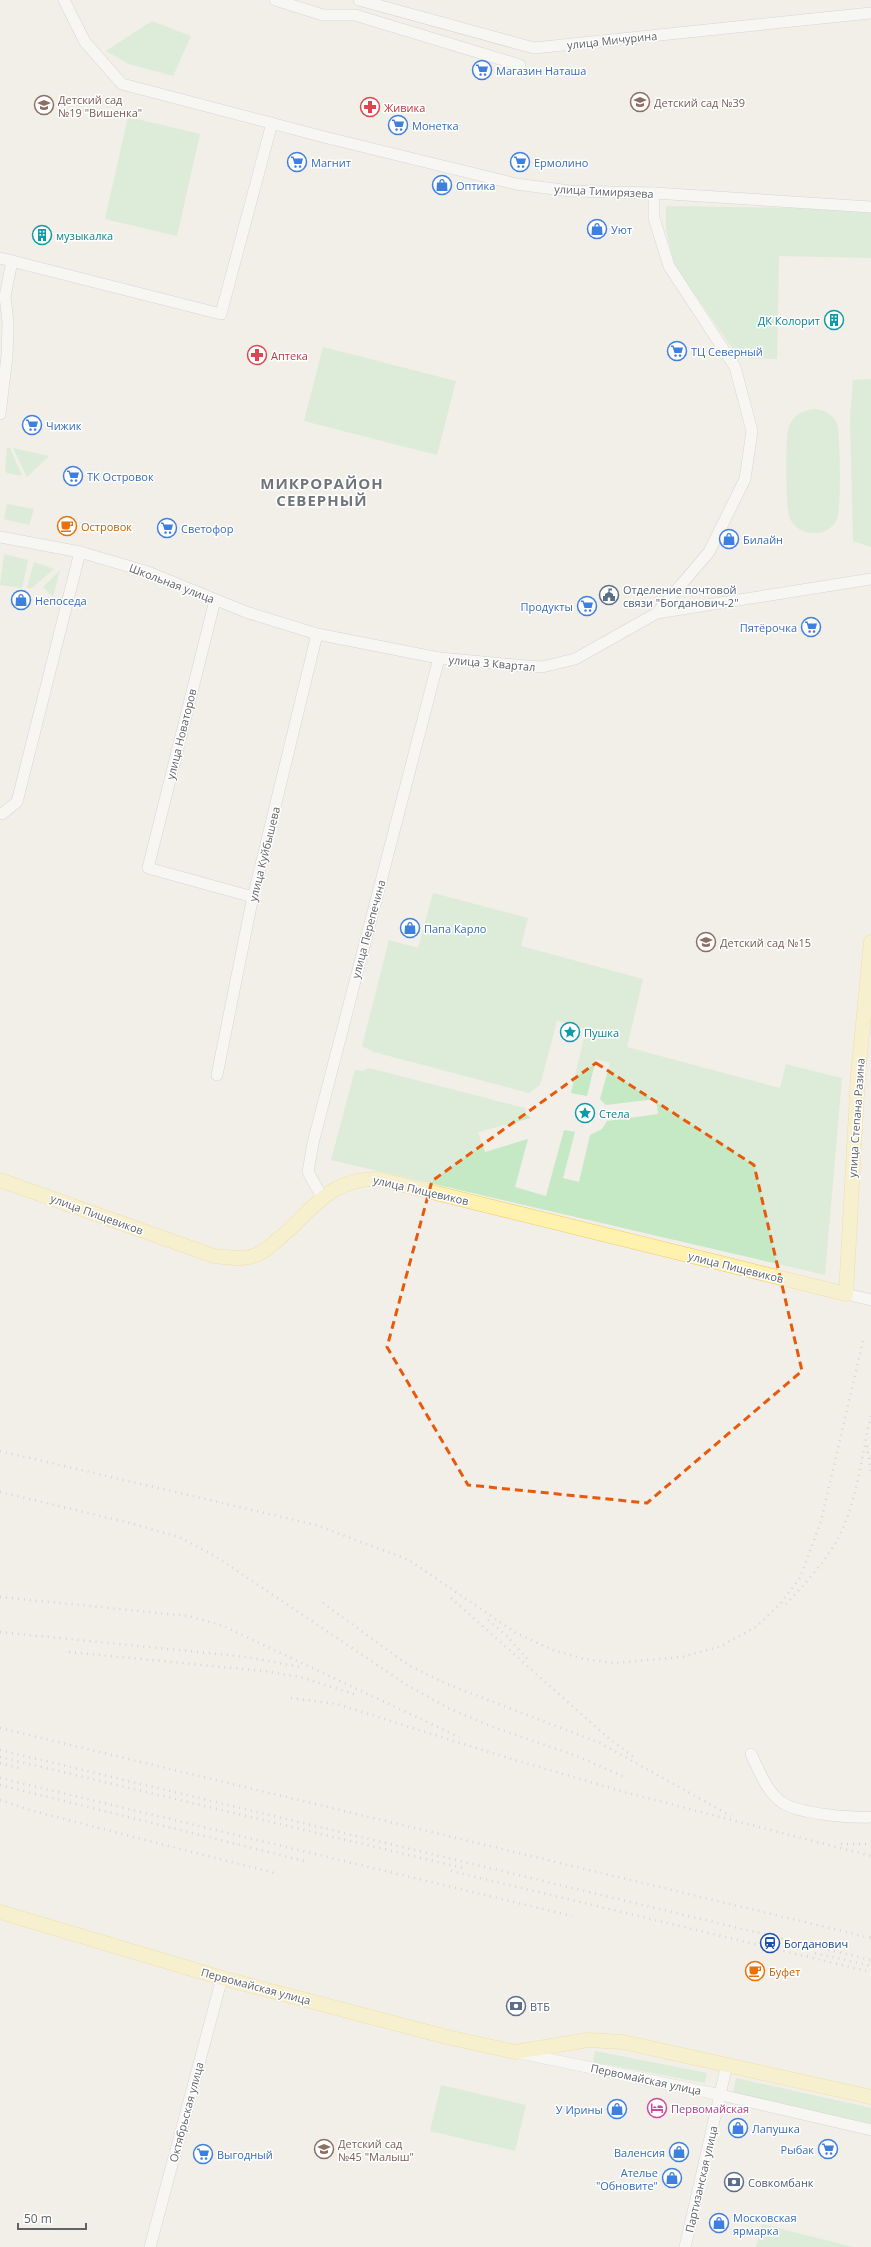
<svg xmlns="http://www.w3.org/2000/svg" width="871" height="2247" font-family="'Open Sans',sans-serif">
  <rect width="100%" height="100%" fill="#f1efe8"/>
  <g fill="#c5e8c5">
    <path d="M152,21l39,15 -18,40 -44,-12 -23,-13z"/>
    <path d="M128,117l72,17 -23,102 -72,-17z"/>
    <path d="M666,206l205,3v49l-92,-2 -2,103 -38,-1 -65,-94 -8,-35z"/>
    <path d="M323,347l133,34 -19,74 -133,-34z"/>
    <path d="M871,379v168l-18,-6 -3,-124 3,-37z"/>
    <path d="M813,409c9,0 18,4 23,12 5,7 5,89 1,98 -9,21 -41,18 -48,-3 -3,-13 -4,-79 0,-90 5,-11 13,-15 24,-17z"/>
    <path d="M7,448h3l12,28 -15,-3 -2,-3z"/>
    <path d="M13,448l36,8 -22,21z"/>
    <path d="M7,504l27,5 -5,16 -25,-6z"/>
    <path d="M4,554l24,6 -6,28 -22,-3z"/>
    <path d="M34,562l20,7 -22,19h-5z"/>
    <path d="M60,570l-7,27 -10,-10z"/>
    <path d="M433,893l95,25 -7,28 122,33 -16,68 153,41 6,-24 56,14 -17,197 -494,-115 24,-90 8,1 6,-3 156,40 1,6 5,4 -53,14 7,20 43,-13 -13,48 31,9 18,-66 11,2 -12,46 16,4 11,-47 12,-6 5,-8 51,-7 -2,-15 -50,6 -6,-6 10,-36 -14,-4 -9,37 -16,-3 15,-64 -29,-8 -17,64 -11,8 -155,-41 -12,-6 27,-106 29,8z"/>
    <path d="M595,2051l112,22 -2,10 -112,-21z"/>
    <path d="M736,2078l135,30v16l-138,-31z"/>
    <path d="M441,2085l85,20 -11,46 -85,-20z"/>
    <path d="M762,2224l92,23h-98z"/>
  </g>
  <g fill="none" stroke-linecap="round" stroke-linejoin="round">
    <defs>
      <g id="minor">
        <path d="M64,0l21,42 37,42 206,54 188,46 54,7 84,2 217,14"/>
        <path d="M275,0l48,15h32l165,50"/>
        <path d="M359,0l175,48 337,-35"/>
        <path d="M654,193v25l15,48 66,101 17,64 -7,48 -36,73 -52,61"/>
        <path d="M0,258l221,56 51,-191"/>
        <path d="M0,414l7,-58 1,-33 -3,-27 7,-35"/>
        <path d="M0,537l80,15 68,20 98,40 71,22 122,24 87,8 16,1 33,-8 82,-46 214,-34"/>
        <path d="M215,600l-67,268 105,29"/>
        <path d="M0,813l2,1 15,-12 63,-250"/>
        <path d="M217,1075l34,-169 66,-272"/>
        <path d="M322,1197l-14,-25 5,-29 126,-485"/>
        <path d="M846,1294l25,6"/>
        <path d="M751,1754c8,16 16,39 32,49 17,11 67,15 88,14"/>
        <path d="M520,2053l201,42 150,35"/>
        <path d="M150,2247l72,-269"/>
        <path d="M685,2247l42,-183"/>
      </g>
      <g id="major">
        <path d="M0,1180l214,76c12,1 28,4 39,0 9,-2 16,-9 23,-15 37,-29 50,-63 103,-62l467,115 12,-219 13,-133"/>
        <path d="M0,1912l222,66 225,59 68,15 73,-12 35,2 248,55"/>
      </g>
    </defs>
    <use href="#minor" stroke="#b5b8bc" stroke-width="12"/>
    <use href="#major" stroke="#f2c960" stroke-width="15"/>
    <use href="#minor" stroke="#fff" stroke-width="11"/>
    <use href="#major" stroke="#fff2af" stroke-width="14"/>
    <g stroke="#b6b7b8" stroke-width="2.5" stroke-dasharray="1 5" stroke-linecap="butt">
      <path d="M867,1446l4,27"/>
      <path d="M0,1451l316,74 93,35 107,73 37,17 31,9 31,4 67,-6 39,-11 35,-19 24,-23 20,-26 21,-57 42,-180"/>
      <path d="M0,1492l126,30 53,15 36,19 192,129 41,23 45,19 81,28 51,22"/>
      <path d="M0,1597l188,19 33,9 238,112"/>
      <path d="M451,1598l156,139 28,21"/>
      <path d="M323,1603l85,62 39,19 153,59 131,73"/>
      <path d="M786,1604c18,-19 37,-40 50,-62 20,-34 26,-88 35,-127"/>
      <path d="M488,1620l19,16 22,25"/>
      <path d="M0,1632l247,25 53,10"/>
      <path d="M69,1652l195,19 36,6 57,18"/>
      <path d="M291,1698l46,6 158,50 129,38 247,64"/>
      <path d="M0,1728l871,210"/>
      <path d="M0,1750l871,210"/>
      <path d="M0,1757l463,111"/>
      <path d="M0,1763l19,5"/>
      <path d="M0,1778l572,138"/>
      <path d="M0,1785l304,76"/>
      <path d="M0,1800l33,11 245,63"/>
      <path d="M841,1844h30"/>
      <path d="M451,1871l420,101"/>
      <path d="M815,1953l56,13"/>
    </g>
  </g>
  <path d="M0 0H871V2247H0ZM596,1063l158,102 48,206 -155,132 -179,-18 -81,-138 45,-166z" fill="#f1efe8" fill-opacity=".55" fill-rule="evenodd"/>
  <path fill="none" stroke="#e8590c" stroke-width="3" stroke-dasharray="8 5" stroke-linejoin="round" d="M596,1063l158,102 48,206 -155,132 -179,-18 -81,-138 45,-166z"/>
  <defs>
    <symbol id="supermarket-ring" viewBox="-11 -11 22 22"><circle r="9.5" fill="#fff" stroke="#3f7fe0" stroke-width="1.5"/><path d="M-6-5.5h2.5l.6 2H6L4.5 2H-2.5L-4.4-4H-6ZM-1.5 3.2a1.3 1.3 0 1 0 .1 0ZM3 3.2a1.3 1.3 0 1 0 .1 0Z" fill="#3f7fe0"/></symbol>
    <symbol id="school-ring" viewBox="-11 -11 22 22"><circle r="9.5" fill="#fff" stroke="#8d6e63" stroke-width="1.5"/><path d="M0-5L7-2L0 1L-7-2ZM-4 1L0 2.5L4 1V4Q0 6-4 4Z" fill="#8d6e63"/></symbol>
    <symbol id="pharmacy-ring" viewBox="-11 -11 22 22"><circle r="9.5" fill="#fff" stroke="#e0444e" stroke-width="1.5"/><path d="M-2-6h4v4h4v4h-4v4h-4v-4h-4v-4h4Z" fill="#e0444e"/></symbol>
    <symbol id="shop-ring" viewBox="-11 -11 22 22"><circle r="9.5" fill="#fff" stroke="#3f7fe0" stroke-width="1.5"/><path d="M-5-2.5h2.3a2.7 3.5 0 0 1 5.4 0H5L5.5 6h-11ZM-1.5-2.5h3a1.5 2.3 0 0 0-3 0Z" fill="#3f7fe0"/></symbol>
    <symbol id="building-ring" viewBox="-11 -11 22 22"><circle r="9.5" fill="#fff" stroke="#0f9aa8" stroke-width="1.5"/><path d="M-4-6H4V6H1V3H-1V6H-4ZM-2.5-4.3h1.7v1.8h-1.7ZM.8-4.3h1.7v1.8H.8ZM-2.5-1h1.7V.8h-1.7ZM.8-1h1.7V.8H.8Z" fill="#0f9aa8"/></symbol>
    <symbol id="cafe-ring" viewBox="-11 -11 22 22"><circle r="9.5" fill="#fff" stroke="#e8710a" stroke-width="1.5"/><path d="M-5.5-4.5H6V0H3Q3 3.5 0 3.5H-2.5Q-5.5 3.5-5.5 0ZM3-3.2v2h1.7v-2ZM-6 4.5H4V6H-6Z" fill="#e8710a"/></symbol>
    <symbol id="civic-ring" viewBox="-11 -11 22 22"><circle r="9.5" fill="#fff" stroke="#5c6f8a" stroke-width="1.5"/><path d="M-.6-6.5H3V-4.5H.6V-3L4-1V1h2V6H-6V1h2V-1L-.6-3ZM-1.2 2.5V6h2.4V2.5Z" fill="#5c6f8a"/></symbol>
    <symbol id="sight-ring" viewBox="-11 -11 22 22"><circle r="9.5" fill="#fff" stroke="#0f9aa8" stroke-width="1.5"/><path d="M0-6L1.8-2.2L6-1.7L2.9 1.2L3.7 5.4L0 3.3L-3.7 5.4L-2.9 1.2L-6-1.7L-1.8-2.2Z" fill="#0f9aa8"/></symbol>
    <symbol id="station-ring" viewBox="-11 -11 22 22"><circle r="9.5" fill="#fff" stroke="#1a4fb4" stroke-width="1.5"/><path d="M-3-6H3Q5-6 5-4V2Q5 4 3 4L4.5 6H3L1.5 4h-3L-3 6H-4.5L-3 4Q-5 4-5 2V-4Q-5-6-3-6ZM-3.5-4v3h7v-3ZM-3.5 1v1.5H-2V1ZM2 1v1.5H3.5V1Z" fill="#1a4fb4"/></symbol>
    <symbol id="bank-ring" viewBox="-11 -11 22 22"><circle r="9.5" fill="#fff" stroke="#5c6f8a" stroke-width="1.5"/><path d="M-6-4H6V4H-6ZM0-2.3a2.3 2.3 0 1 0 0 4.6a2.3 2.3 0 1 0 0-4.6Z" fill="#5c6f8a"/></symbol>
    <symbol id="hotel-ring" viewBox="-11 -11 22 22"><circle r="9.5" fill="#fff" stroke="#d1479c" stroke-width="1.5"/><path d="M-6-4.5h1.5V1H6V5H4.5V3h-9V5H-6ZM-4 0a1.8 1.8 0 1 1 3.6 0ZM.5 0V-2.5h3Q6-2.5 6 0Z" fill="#d1479c"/></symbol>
  </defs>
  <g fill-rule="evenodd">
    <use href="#supermarket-ring" x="471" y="59" width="22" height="22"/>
    <use href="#school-ring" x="629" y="91" width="22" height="22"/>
    <use href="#school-ring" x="33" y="94" width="22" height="22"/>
    <use href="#pharmacy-ring" x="359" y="96" width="22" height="22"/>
    <use href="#supermarket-ring" x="387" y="114" width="22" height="22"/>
    <use href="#supermarket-ring" x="286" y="151" width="22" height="22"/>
    <use href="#supermarket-ring" x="509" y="151" width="22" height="22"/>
    <use href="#shop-ring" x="431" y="174" width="22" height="22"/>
    <use href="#shop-ring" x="586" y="218" width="22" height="22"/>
    <use href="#building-ring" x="31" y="224" width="22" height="22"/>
    <use href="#building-ring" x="823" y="309" width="22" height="22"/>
    <use href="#supermarket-ring" x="666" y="340" width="22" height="22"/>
    <use href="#pharmacy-ring" x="246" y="344" width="22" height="22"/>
    <use href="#supermarket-ring" x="21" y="414" width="22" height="22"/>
    <use href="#supermarket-ring" x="62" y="465" width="22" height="22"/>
    <use href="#cafe-ring" x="56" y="515" width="22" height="22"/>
    <use href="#supermarket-ring" x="156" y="517" width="22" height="22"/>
    <use href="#shop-ring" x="718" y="528" width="22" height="22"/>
    <use href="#civic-ring" x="598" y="584" width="22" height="22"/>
    <use href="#shop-ring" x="10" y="589" width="22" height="22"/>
    <use href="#supermarket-ring" x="576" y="595" width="22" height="22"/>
    <use href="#supermarket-ring" x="800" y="616" width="22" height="22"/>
    <use href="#shop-ring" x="399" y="917" width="22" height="22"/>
    <use href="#school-ring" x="695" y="931" width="22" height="22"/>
    <use href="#sight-ring" x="559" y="1021" width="22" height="22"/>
    <use href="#sight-ring" x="574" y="1102" width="22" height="22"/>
    <use href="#station-ring" x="759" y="1932" width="22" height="22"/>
    <use href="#cafe-ring" x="744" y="1960" width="22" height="22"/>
    <use href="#bank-ring" x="505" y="1995" width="22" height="22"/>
    <use href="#hotel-ring" x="646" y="2097" width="22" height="22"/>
    <use href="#shop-ring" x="606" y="2098" width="22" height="22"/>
    <use href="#shop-ring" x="727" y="2117" width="22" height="22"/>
    <use href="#school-ring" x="313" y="2138" width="22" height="22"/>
    <use href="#supermarket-ring" x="817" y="2138" width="22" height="22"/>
    <use href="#shop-ring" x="668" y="2141" width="22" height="22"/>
    <use href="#supermarket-ring" x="192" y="2143" width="22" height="22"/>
    <use href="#shop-ring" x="661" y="2167" width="22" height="22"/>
    <use href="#bank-ring" x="723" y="2171" width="22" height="22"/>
    <use href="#shop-ring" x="708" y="2212" width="22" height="22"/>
  </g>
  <g text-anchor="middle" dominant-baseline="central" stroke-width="3" stroke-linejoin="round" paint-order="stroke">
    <g font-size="11" fill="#5f6368" stroke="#fff">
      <text transform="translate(612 40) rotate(-6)">улица Мичурина</text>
      <text transform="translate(604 191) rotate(3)">улица Тимирязева</text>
      <text transform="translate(172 583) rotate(21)">Школьная улица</text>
      <text transform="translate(492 663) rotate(5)">улица 3 Квартал</text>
      <text transform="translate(181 734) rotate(-76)">улица Новаторов</text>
      <text transform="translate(264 854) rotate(-76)">улица Куйбышева</text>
      <text transform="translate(368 929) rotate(-75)">улица Перепечина</text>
      <text transform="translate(856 1118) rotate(-86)">улица Степана Разина</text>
      <text transform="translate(421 1190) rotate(13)">улица Пищевиков</text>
      <text transform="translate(97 1214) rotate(20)">улица Пищевиков</text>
      <text transform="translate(736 1267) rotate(14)">улица Пищевиков</text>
      <text transform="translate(256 1986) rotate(15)">Первомайская улица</text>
      <text transform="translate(646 2079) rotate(12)">Первомайская улица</text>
      <text transform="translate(186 2112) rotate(-75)">Октябрьская улица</text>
      <text transform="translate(701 2179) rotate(-77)">Партизанская улица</text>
    </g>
    <g font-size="11" fill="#366cbe" stroke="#fff" text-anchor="start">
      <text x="496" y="70">Магазин Наташа</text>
      <text x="412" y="125">Монетка</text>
      <text x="311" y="162">Магнит</text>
      <text x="534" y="162">Ермолино</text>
      <text x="456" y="185">Оптика</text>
      <text x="611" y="229">Уют</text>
      <text x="691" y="351">ТЦ Северный</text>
      <text x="46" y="425">Чижик</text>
      <text x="87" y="476">ТК Островок</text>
      <text x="181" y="528">Светофор</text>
      <text x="743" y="539">Билайн</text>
      <text x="35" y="600">Непоседа</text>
      <text x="573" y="606" text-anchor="end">Продукты</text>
      <text x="797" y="627" text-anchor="end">Пятёрочка</text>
      <text x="424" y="928">Папа Карло</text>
      <text x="603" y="2109" text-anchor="end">У Ирины</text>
      <text x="752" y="2128">Лапушка</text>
      <text x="814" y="2149" text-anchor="end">Рыбак</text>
      <text x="665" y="2152" text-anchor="end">Валенсия</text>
      <text x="217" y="2154">Выгодный</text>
      <text x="658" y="2172" text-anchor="end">Ателье<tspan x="658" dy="13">"Обновите"</tspan></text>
      <text x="733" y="2217">Московская<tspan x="733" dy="13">ярмарка</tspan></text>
    </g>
    <g font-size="11" fill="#785e54" stroke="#fff" text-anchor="start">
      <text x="58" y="99">Детский сад<tspan x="58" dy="13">№19 "Вишенка"</tspan></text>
      <text x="654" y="102">Детский сад №39</text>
      <text x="720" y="942">Детский сад №15</text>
      <text x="338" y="2143">Детский сад<tspan x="338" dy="13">№45 "Малыш"</tspan></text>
    </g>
    <g font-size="11" fill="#be3a42" stroke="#fff" text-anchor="start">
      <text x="384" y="107">Живика</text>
      <text x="271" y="355">Аптека</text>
    </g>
    <g font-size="11" fill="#0d838f" stroke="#fff" text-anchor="start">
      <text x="56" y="235">музыкалка</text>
      <text x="820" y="320" text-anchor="end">ДК Колорит</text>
      <text x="584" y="1032">Пушка</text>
      <text x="599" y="1113">Стела</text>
    </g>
    <g font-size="11" fill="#c56008" stroke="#fff" text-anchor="start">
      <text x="81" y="526">Островок</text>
      <text x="769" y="1971">Буфет</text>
    </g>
    <g font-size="11" fill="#4e5e75" stroke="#fff" text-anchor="start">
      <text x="623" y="589">Отделение почтовой<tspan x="623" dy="13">связи "Богданович-2"</tspan></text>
      <text x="530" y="2006">ВТБ</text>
      <text x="748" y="2182">Совкомбанк</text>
    </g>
    <g font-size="11" fill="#164399" stroke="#fff" text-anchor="start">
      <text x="784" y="1943">Богданович</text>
    </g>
    <g font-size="11" fill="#b23c85" stroke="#fff" text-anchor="start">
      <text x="671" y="2108">Первомайская</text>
    </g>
    <g font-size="15" font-weight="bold" letter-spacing="1" fill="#70757a" stroke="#fff">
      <text x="322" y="483">МИКРОРАЙОН<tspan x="322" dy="17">СЕВЕРНЫЙ</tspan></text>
    </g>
  </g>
  <path d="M18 2223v6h68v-6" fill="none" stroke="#5f6368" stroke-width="2"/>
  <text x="24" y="2223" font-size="12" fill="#5f6368" stroke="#ffffff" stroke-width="3" paint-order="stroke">50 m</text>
</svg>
